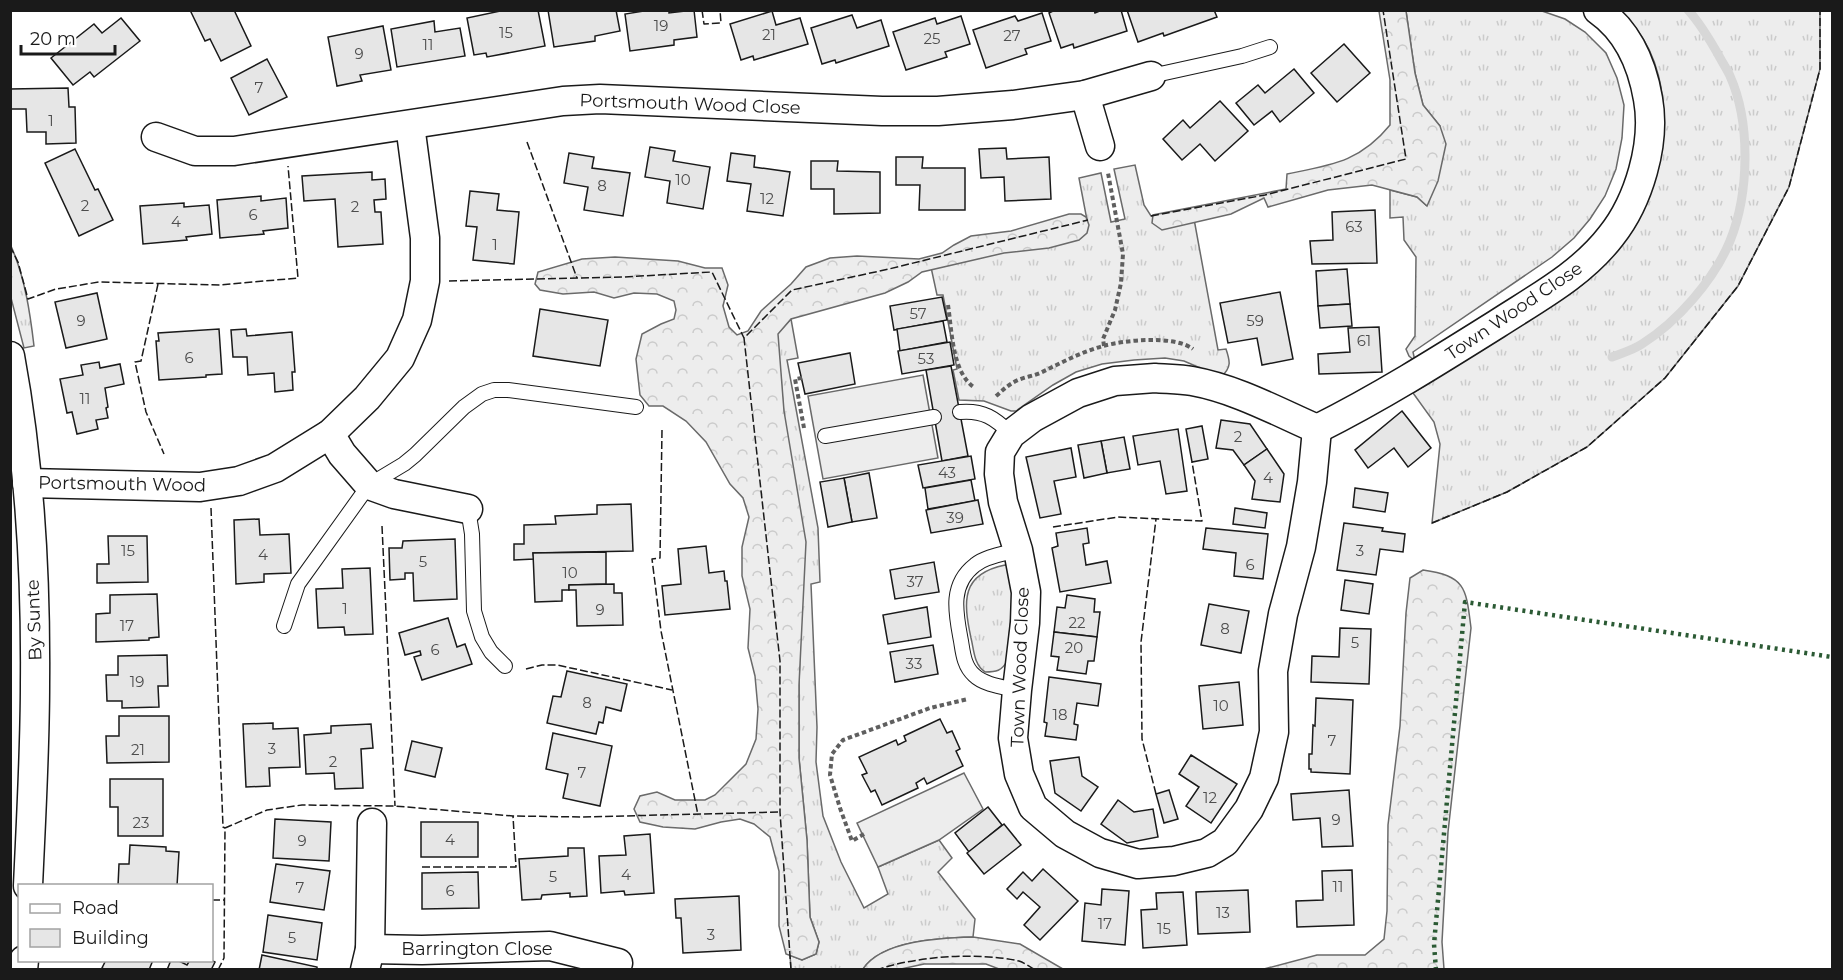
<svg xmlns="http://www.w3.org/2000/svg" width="1843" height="980" font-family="Montserrat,sans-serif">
  <defs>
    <pattern id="grass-tufts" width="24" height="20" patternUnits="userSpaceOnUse" patternTransform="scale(1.5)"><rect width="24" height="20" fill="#ededed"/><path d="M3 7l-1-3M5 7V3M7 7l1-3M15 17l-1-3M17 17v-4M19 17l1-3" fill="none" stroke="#cbcbcb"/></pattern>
    <pattern id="forest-crowns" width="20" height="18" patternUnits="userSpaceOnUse" patternTransform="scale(1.5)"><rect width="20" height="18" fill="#ededed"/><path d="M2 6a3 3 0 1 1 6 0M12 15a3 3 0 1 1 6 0" fill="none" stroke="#cbcbcb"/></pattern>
  </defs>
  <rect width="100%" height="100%" fill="#fff"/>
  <g fill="url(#grass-tufts)" stroke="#6a6a6a" stroke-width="1.5">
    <path d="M1406,11h136l23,8 20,13 21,21 11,25 7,27 -2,33 -6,31 -11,27 -15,23 -16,19 -22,19 -139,95 2,9 -6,-5 -3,-7 9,-13 1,-79 -12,-17 -1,-23 -13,1v-28l27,7 9,8 14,-79 -17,-21 -8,-32z"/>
    <path d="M1619,11h201v58l-31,118 -51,99 -73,92 -78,69 -80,45 -75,31 8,-79 -6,-22 -21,-29 169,-108c17,-15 34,-31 47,-50 38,-57 51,-151 6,-208 -4,-6 -10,-11 -16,-16z"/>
    <path d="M1135,165l9,40 7,11 41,-8 26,142 8,-1c4,12 6,18 -5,28l-37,-16 -19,-3 -31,2 -32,4 -26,8 -23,13 -37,26h-5l-27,-10 -25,-1 -6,-30 4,-1 -14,-74h-6l-8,-37 158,-38 -8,-42 22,-5 10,49 14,-3 -11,-50z"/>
    <path d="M11,246c14,32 19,66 23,100l-10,2 -13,-50z"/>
    <path d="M791,319l7,39 -11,2 31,168 2,54 -9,2 6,143 -1,35 7,54 18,46 23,46 24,-14 -10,-27 61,-27 13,18 -14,14 37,47 -2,18c-32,1 -90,3 -110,32h-72l-1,-14 12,5 14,-6 3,-12 -9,-25 -3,-77 -8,-82v-73l2,-70 -24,-281z"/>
    <path d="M1005,565l4,1 4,27 -6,68c-5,10 -11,11 -22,11 -11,-7 -11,-22 -14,-34 -8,-37 -10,-64 34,-73z"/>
  </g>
  <g fill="url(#forest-crowns)" stroke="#6a6a6a" stroke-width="1.5">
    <path d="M1379,11h27l9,62 8,32 17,21 6,18 -8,37 -11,25 -10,-9 -45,-12 -44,5 -60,17 -4,-9 -33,16 -69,16 -10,-7 1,-8 133,-26 1,-15c44,-9 73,-12 103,-49v-45z"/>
    <path d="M1069,214h12l5,3 3,8 -2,8 -8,7 -30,8 -45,5 -82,19 -14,10 -23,11 -94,26 -13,15 6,77 22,131 -7,143v73l8,82 3,77 9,25 -3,12 -14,6 -16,-6 -7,-28v-55l-9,-34 -16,-13 -14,-5 -19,3 -26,7 -32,-2 -23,-5 -6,-13 6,-13 17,-4 18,8h30l10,-5 31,-31 10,-25 2,-30 -3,-33 -7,-28 2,-39 -8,-33v-29l7,-30 -6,-19 -13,-14 -24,-42 -20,-21 -23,-15h-14l-9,-11 -4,-36 6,-25 19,-10 13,-5 2,-9 -2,-9 -17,-7 -23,-1 -20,5 -20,-6 -31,2 -23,-4 -5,-6 3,-12 44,-13 33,-2 63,4 27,7h17l6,17 -5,21 6,21 8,8 11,-4 13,-20 30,-27 15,-17 24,-9 27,-2 62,3 23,-6 12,-8 17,-9 40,-5z"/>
    <path d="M1423,570c43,6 43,18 48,58l-23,204 -6,110 2,27h-180l53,-14h48l19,-16 3,-28 1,-86 12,-99 6,-113 4,-35z"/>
    <path d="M973,937l47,7 43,25h-64l-13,-5h-62l-23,5h-38c19,-29 78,-31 110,-32z"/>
  </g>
  <g fill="#ededed" stroke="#6a6a6a" stroke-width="1.5">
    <path d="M923,375l15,83 -115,21 -15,-83z"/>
    <path d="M964,773l19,36 -44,31 -61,27 -21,-44z"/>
  </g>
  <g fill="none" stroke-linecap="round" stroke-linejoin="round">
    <path stroke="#d7d7d7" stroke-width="9" d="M1612,357c10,-4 21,-7 30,-13 35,-22 72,-64 88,-103 19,-47 21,-118 0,-165 -3,-7 -8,-14 -11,-20 -9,-16 -19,-33 -31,-46"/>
  </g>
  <g fill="#e6e6e6" stroke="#1a1a1a" stroke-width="1.5">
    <path d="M190,10h44l17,36 -30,15 -11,-22 -5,2z"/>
    <path d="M505,10h33l7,36 -58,11 -1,-4 -12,2 -7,-37z"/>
    <path d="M548,10h68l4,21 -25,5v5l-41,6z"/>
    <path d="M650,10h19v3l25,-3 3,27 -23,3v5l-44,6 -5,-37z"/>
    <path d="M1055,10h39l1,3 7,-3h19l6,21 -53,17 -1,-4 -12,4 -12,-35z"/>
    <path d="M1127,10h87l3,7 -53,19 -1,-3 -25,9z"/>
    <path d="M772,11l4,14 24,-7 8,26 -54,16 -1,-4 -12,4 -11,-36z"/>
    <path d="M1042,13l9,28 -26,8 2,5 -41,14 -13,-38 42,-14 3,5z"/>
    <path d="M852,15l5,13 24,-8 8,26 -53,17 -1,-3 -13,4 -11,-36z"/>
    <path d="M961,16l9,28 -25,8 2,5 -41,13 -13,-38 42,-14 2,6z"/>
    <path d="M121,18l19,23 -46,36 -4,-5 -17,13 -22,-27 43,-34 8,9z"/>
    <path d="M434,21l1,11 25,-4 5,28 -68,11 -6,-38z"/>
    <path d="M383,26l8,44 -31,5 2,6 -25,5 -9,-49z"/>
    <path d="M1344,44l26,29 -33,29 -26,-29z"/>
    <path d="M267,59l20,38 -38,18 -18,-37z"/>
    <path d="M1294,69l20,24 -34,29 -8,-11 -18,14 -18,-22 22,-18 7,8z"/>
    <path d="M68,88l1,19h6l1,36 -30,1v-12h-19l-1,-23h-16v-20z"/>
    <path d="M1220,101l28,30 -33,30 -15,-17 -18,16 -19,-21 20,-19 7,8z"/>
    <path d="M650,147l25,4 -2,10 37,6 -7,42 -36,-6 3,-22 -25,-4z"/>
    <path d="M1006,148l1,11 42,-2 2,42 -46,2 -1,-24 -23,1 -2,-29z"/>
    <path d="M75,149l20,41 3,-1 15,31 -34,16 -34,-73z"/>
    <path d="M569,153l25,4 -2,11 38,5 -7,43 -39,-6 4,-23 -24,-4z"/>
    <path d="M731,153l24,3 -1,11 36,5 -7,44 -36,-5 4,-27 -24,-3z"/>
    <path d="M896,157h27l-1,11h43v42h-46l1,-25h-24z"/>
    <path d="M811,161h27l-1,10 43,1v41l-46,1v-25h-23z"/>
    <path d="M372,172v8l13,-1 1,20 -12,1 1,12h6l2,32 -45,3 -3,-48 -31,2 -2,-25z"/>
    <path d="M470,191l29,3 -2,16 22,2 -5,52 -41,-4 4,-33 -11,-1z"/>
    <path d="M261,196v5l25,-3 2,30 -25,3 1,3 -44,4 -3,-38z"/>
    <path d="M184,203v4l25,-2 3,29 -26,3 1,3 -44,4 -3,-38z"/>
    <path d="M1375,210l2,53 -65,1 -2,-23 23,-1 -1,-28z"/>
    <path d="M1347,269l3,35 -32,2 -2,-35z"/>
    <path d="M1280,292l13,67 -31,6 -5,-27 -29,5 -8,-40z"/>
    <path d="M97,293l10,46 -41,9 -11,-46z"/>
    <path d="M942,297l5,23 -53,10 -4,-24z"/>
    <path d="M1350,304l2,22 -32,2 -2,-22z"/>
    <path d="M540,309l68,11 -8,46 -67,-10z"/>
    <path d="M943,321l4,21 -47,9 -3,-22z"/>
    <path d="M1379,327l3,45 -63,2 -1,-20 32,-2 -2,-24z"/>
    <path d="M219,329l3,45 -16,1v2l-47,3 -3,-39h3l-1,-8z"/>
    <path d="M246,329l1,7 45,-4 3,40h-3l1,18 -18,2 -1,-19 -26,2 -1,-18h-14l-2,-27z"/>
    <path d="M950,342l4,23 -52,9 -4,-23z"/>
    <path d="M850,353l5,31 -50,10 -7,-31z"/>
    <path d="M99,362l1,6 20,-4 4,20 -19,4 3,19 -2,1 2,10 -12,2 2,9 -21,5 -5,-22 -5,1 -7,-34 23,-4 -2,-10z"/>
    <path d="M951,366l17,90 -26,5 -16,-91z"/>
    <path d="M1402,411l29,37 -23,19 -14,-19 -26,20 -13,-18z"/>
    <path d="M1221,420l29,4 17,25 -23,16 -11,-15 -17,-2z"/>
    <path d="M1202,426l6,33 -16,3 -6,-33z"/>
    <path d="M1178,429l9,62 -21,3 -6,-33 -22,4 -5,-29z"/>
    <path d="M1124,437l6,32 -23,4 -6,-32z"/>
    <path d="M1101,441l6,32 -23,5 -6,-33z"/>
    <path d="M1071,448l5,29 -22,4 7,33 -21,4 -14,-61z"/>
    <path d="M1267,449l17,25 -4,28 -28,-3 3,-18 -11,-16z"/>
    <path d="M971,456l4,23 -52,9 -5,-23z"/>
    <path d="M869,473l8,45 -25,4 -8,-44z"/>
    <path d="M844,478l8,44 -24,5 -8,-45z"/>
    <path d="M971,480l4,21 -47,8 -3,-21z"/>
    <path d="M1355,488l33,5 -3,19 -32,-5z"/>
    <path d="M978,500l5,24 -52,9 -5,-23z"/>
    <path d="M631,504l2,47 -100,2 1,6 -20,1v-16h10v-19l32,-1 -1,-8 42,-2v-9z"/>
    <path d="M1235,508l32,5 -2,15 -32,-4z"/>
    <path d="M259,519l1,16 29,-1 2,39 -27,1v8l-28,2 -2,-64z"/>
    <path d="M1344,523l39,5 -1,3 23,3 -2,18 -23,-3 -4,26 -39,-5z"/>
    <path d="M1087,528l2,15 -6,1 3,21 21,-4 4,22 -51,9 -8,-44 6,-2 -2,-13z"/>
    <path d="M1206,528l62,6 -5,45 -29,-3 2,-23 -33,-4z"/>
    <path d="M108,536h39l1,46 -51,1v-19h12z"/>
    <path d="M455,539l2,60 -43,2 -1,-28h-8v6l-15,1 -1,-32h13l1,-7z"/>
    <path d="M706,546l3,27 15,-2 1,10h2l3,28 -65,6 -3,-29 19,-2 -3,-35z"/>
    <path d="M606,552v32l-37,1v5h-7v11l-27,1 -2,-49z"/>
    <path d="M934,562l5,30 -44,7 -5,-29z"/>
    <path d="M370,568l3,66 -28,1 -1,-8 -26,1 -2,-39 27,-1 -1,-19z"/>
    <path d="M1345,580l28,4 -4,30 -28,-4z"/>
    <path d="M614,584v9h8l1,32 -46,1 -1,-36h-7v-5z"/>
    <path d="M157,594l2,43 -10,1v2l-53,2v-28l14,-1v-18z"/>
    <path d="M1067,595l28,4 -1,13h6l-3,25 -43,-5 3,-25 8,1z"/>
    <path d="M1209,604l40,7 -8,42 -40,-8z"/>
    <path d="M927,607l4,30 -43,7 -5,-29z"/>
    <path d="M448,618l9,29 8,-3 7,20 -50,16 -8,-23 7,-2 -1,-4 -15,4 -6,-22z"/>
    <path d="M1340,628l31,1 -2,55 -58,-2 1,-26 27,1z"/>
    <path d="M1054,632l43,5 -3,24h-6l-2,13 -29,-4 2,-13 -8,-1z"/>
    <path d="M933,645l5,29 -43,8 -5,-30z"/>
    <path d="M167,655l1,31h-10l1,21 -37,1v-7h-15l-1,-26h12v-19z"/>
    <path d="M567,671l60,13 -6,27 -15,-4 -3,16 -4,-1 -3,12 -49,-11 6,-27 8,1z"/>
    <path d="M1049,677l52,7 -3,22 -21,-3 -3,21 4,1 -2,15 -31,-4 2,-13 -3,-1z"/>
    <path d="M1239,682l4,43 -40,4 -4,-43z"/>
    <path d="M1316,698l37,2 -3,74 -39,-2v-3h-2v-15h3l1,-29 2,1z"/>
    <path d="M119,716h50v46l-62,1 -1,-27h13z"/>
    <path d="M940,719l7,14 5,-2 8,18 -4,2 7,15 -36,18 -3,-6 -8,5 2,5 -36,17 -7,-15 -4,2 -9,-17 5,-2 -8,-16 37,-17 2,5 8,-4 -2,-5z"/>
    <path d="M273,723v6l25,-1 2,39 -31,1 1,18 -24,1 -3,-63z"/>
    <path d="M371,724l2,24 -12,1 2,39 -28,1 -1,-16 -28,1 -2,-39 27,-2v-7z"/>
    <path d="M553,733l59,13 -12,60 -37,-8 5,-24 -22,-5z"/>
    <path d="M412,741l30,7 -7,29 -30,-7z"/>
    <path d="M1191,755l46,29 -26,39 -25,-17 13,-19 -20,-13z"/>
    <path d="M1079,757l3,19 16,11 -17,24 -26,-18 -5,-32z"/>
    <path d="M110,779h53v57h-45v-29h-8z"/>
    <path d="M1169,790l9,29 -14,4 -8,-29z"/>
    <path d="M1349,790l4,56 -31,1 -2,-29 -27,2 -2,-26z"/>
    <path d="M1118,800l16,12 19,-3 5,28 -31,6 -26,-19z"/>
    <path d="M988,807l14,18 -33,27 -14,-19z"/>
    <path d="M275,819l56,3 -2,39 -56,-3z"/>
    <rect x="421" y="822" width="57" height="35"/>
    <path d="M1004,824l17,21 -37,29 -17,-21z"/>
    <path d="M650,834l4,59 -29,2 -1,-4 -23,2 -2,-37 27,-1 -2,-19z"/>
    <path d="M130,845l36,2v4l13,1 -2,34h-59l1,-22h10z"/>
    <path d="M568,848h16l3,48 -17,1v-4l-28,2 -1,4 -19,1 -3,-41 49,-3z"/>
    <path d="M276,864l54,7 -6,39 -54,-8z"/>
    <path d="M1043,869l35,32 -38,39 -16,-15 16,-18 -17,-15 -6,7 -10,-10 16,-17 9,9z"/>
    <path d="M1352,870l2,55 -57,2 -1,-26 27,-1 -1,-29z"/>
    <path d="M478,872l1,36 -57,1v-36z"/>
    <path d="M1102,889l27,2 -4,54 -43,-4 3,-38 16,2z"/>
    <path d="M1248,890l2,42 -52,2 -2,-42z"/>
    <path d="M1183,892l4,53 -44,3 -2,-38 16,-1 -1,-16z"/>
    <path d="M739,896l2,54 -58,3 -2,-35h-5l-1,-19z"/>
    <path d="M268,915l54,8 -5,37 -54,-8z"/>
    <path d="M262,955l55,12v3h-58z"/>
    <path d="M106,960h47l-4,10h-43l-4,-2z"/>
    <path d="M171,960h6l10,5 3,-5h21l4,2 -4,8h-44z"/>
  </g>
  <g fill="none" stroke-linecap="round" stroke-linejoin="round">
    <defs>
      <g id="lane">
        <path d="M1151,76l91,-20 28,-9"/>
        <path d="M960,412c23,-2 35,6 51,22"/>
        <path d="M825,436l109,-19"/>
        <path d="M468,509l4,25 2,77 8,26 9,15 14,14"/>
        <path d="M284,626l14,-42 71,-99 35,-21 11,-9 49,-48 18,-13 12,-4h14l128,17"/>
        <path d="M1017,690c-13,-3 -33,-5 -43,-15 -10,-9 -11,-22 -13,-34 -5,-27 -12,-56 14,-76 11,-9 29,-11 43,-15"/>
      </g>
      <g id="street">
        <path d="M1085,95l15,51"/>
        <path d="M156,137l39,14h39l329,-50 37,-2 282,12h56l75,-6 72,-10 66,-19"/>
        <path d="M10,356c20,108 26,219 25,328 0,67 -4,135 -7,202"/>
        <path d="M1155,378c12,1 25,1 37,3 44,8 84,30 125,48l-5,53 -11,65 -18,67 -10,57 1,61 -10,46 -15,31 -24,33 -18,11 -33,8 -36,3 -38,-11 -35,-19 -32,-27 -14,-33 -6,-36 4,-48 8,-67 1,-31 -8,-42 -15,-48 -4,-28 1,-22 11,-18 21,-16 46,-25 37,-12z"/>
        <path d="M1317,429c62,-31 121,-68 180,-105 40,-26 84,-49 114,-88 28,-35 45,-93 37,-137 -6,-35 -20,-68 -50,-89"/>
        <path d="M330,434l12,20 27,31 25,9 74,15"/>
        <path d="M27,483l173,4 39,-6 36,-13 55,-34 37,-36 33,-40 17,-38 8,-39v-43l-15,-113"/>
        <path d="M370,949l52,1 128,-4 68,17"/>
        <path d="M23,970l1,-10"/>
        <path d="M365,970l5,-21 2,-126"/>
      </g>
    </defs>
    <use href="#lane" stroke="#1a1a1a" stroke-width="16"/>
    <use href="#street" stroke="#1a1a1a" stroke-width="31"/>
    <g stroke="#5f5f5f" stroke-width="4" stroke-dasharray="4.5 3" stroke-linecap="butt">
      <path d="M948,305c4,26 4,68 27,83"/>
      <path d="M1104,346l-1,-7 12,-29 6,-27 2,-29 -15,-81"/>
      <path d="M802,378l-7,1 9,49"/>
      <path d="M996,396c7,-6 13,-12 22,-16 7,-3 15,-4 22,-7 21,-10 41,-21 63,-27 22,-6 71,-11 90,3"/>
      <path d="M864,834l-12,7 -12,-33 -10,-33 2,-21 11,-14 87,-32 38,-9"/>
    </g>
    <use href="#lane" stroke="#fff" stroke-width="14"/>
    <use href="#street" stroke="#fff" stroke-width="28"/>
    <path stroke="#2b5a34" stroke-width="4.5" stroke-dasharray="3 4.5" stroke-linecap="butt" d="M1436,970l-2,-26 31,-342 367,55"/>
    <g stroke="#1a1a1a" stroke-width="1.5" stroke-dasharray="8 3" stroke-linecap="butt">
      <path d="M702,10l2,14 17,-1 -1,-13"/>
      <path d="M527,142l50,136"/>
      <path d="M1151,216l114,-21 141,-36 -23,-149"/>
      <path d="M10,246l8,16 10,37 28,-10 43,-7 121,3 78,-7 -10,-112"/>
      <path d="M449,281l175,-4 88,-5 32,66"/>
      <path d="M158,284l-17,77 -6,1 11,50 18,42"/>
      <path d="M662,430l-2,128 -8,1 9,72 37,184"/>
      <path d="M211,508l12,319 2,1"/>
      <path d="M1432,523l75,-31 80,-45 78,-69 73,-92 51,-99 31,-118v-59"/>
      <path d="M382,526l13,280"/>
      <path d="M1053,527l65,-10 84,4 -10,-59"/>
      <path d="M526,669l16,-4h15l115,25"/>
      <path d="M1156,794l-14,-55 -1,-97 15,-123"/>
      <path d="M422,867h94l-3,-51"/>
      <path d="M212,900h12"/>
      <path d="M218,970l6,-12 1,-130 42,-18 35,-5 93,1 118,10 70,1 197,-5"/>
      <path d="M791,970l-11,-158v-151l-36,-323 48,-48 97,-21 199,-49"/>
      <path d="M876,970c41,-14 101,-18 143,-9 6,2 11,6 17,9"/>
    </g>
  </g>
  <g text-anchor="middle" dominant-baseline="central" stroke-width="4.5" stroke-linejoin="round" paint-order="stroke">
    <g font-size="15" fill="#4d4d4d">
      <text x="661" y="25">19</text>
      <text x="506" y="32">15</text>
      <text x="769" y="34">21</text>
      <text x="1012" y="35">27</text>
      <text x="932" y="38">25</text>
      <text x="428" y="44">11</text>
      <text x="359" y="53">9</text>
      <text x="259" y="87">7</text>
      <text x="51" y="120">1</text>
      <text x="683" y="179">10</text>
      <text x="602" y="185">8</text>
      <text x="767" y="198">12</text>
      <text x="85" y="205">2</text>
      <text x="355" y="206">2</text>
      <text x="253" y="214">6</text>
      <text x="176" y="221">4</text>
      <text x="1354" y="226">63</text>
      <text x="495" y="244">1</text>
      <text x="918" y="313">57</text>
      <text x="81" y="320">9</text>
      <text x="1255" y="320">59</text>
      <text x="1364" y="340">61</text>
      <text x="189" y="357">6</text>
      <text x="926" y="358">53</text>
      <text x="85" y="398">11</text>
      <text x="1238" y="436">2</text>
      <text x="947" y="472">43</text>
      <text x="1268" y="477">4</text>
      <text x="955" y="517">39</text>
      <text x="128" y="550">15</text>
      <text x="1360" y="550">3</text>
      <text x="263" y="554">4</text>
      <text x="423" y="561">5</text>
      <text x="1250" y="564">6</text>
      <text x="570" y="572">10</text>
      <text x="915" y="581">37</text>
      <text x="345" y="608">1</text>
      <text x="600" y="609">9</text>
      <text x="1077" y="622">22</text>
      <text x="127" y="625">17</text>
      <text x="1225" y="628">8</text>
      <text x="1355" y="642">5</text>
      <text x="1074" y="647">20</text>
      <text x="435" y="649">6</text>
      <text x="914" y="663">33</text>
      <text x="137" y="681">19</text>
      <text x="587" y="702">8</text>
      <text x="1221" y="705">10</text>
      <text x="1060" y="714">18</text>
      <text x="1332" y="740">7</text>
      <text x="272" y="748">3</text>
      <text x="138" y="749">21</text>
      <text x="333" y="761">2</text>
      <text x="582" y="772">7</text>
      <text x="1210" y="797">12</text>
      <text x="1336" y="819">9</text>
      <text x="141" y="822">23</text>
      <text x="450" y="839">4</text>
      <text x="302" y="840">9</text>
      <text x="626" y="874">4</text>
      <text x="553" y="876">5</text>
      <text x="1338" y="886">11</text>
      <text x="300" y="887">7</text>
      <text x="450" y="890">6</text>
      <text x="1223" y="912">13</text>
      <text x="1105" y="923">17</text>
      <text x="1164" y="928">15</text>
      <text x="711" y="934">3</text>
      <text x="292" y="937">5</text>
    </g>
    <g font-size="18" fill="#1a1a1a" stroke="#fff">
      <text transform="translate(690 104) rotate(2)">Portsmouth Wood Close</text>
      <text transform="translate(1514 311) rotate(-34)">Town Wood Close</text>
      <text transform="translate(122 484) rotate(1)">Portsmouth Wood</text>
      <text transform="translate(34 620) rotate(-92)">By Sunte</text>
      <text transform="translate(1020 667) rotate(-88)">Town Wood Close</text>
      <text x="477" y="949">Barrington Close</text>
    </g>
  </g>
  <rect width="1843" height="980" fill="none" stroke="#1a1a1a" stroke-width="24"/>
  <rect x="18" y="884" width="195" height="78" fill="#ffffff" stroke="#a3a3a3" stroke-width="1.5"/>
  <rect x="30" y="904" width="30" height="9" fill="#ffffff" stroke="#a3a3a3" stroke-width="1.5"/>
  <text x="72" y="914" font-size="18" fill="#1a1a1a">Road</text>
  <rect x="30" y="929" width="30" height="18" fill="#e6e6e6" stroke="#a3a3a3" stroke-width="1.5"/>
  <text x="72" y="944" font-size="18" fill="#1a1a1a">Building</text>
  <path d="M21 45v9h94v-9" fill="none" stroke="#1a1a1a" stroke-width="3"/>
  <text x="30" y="45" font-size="18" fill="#1a1a1a" stroke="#ffffff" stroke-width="4.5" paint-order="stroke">20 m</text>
</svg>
